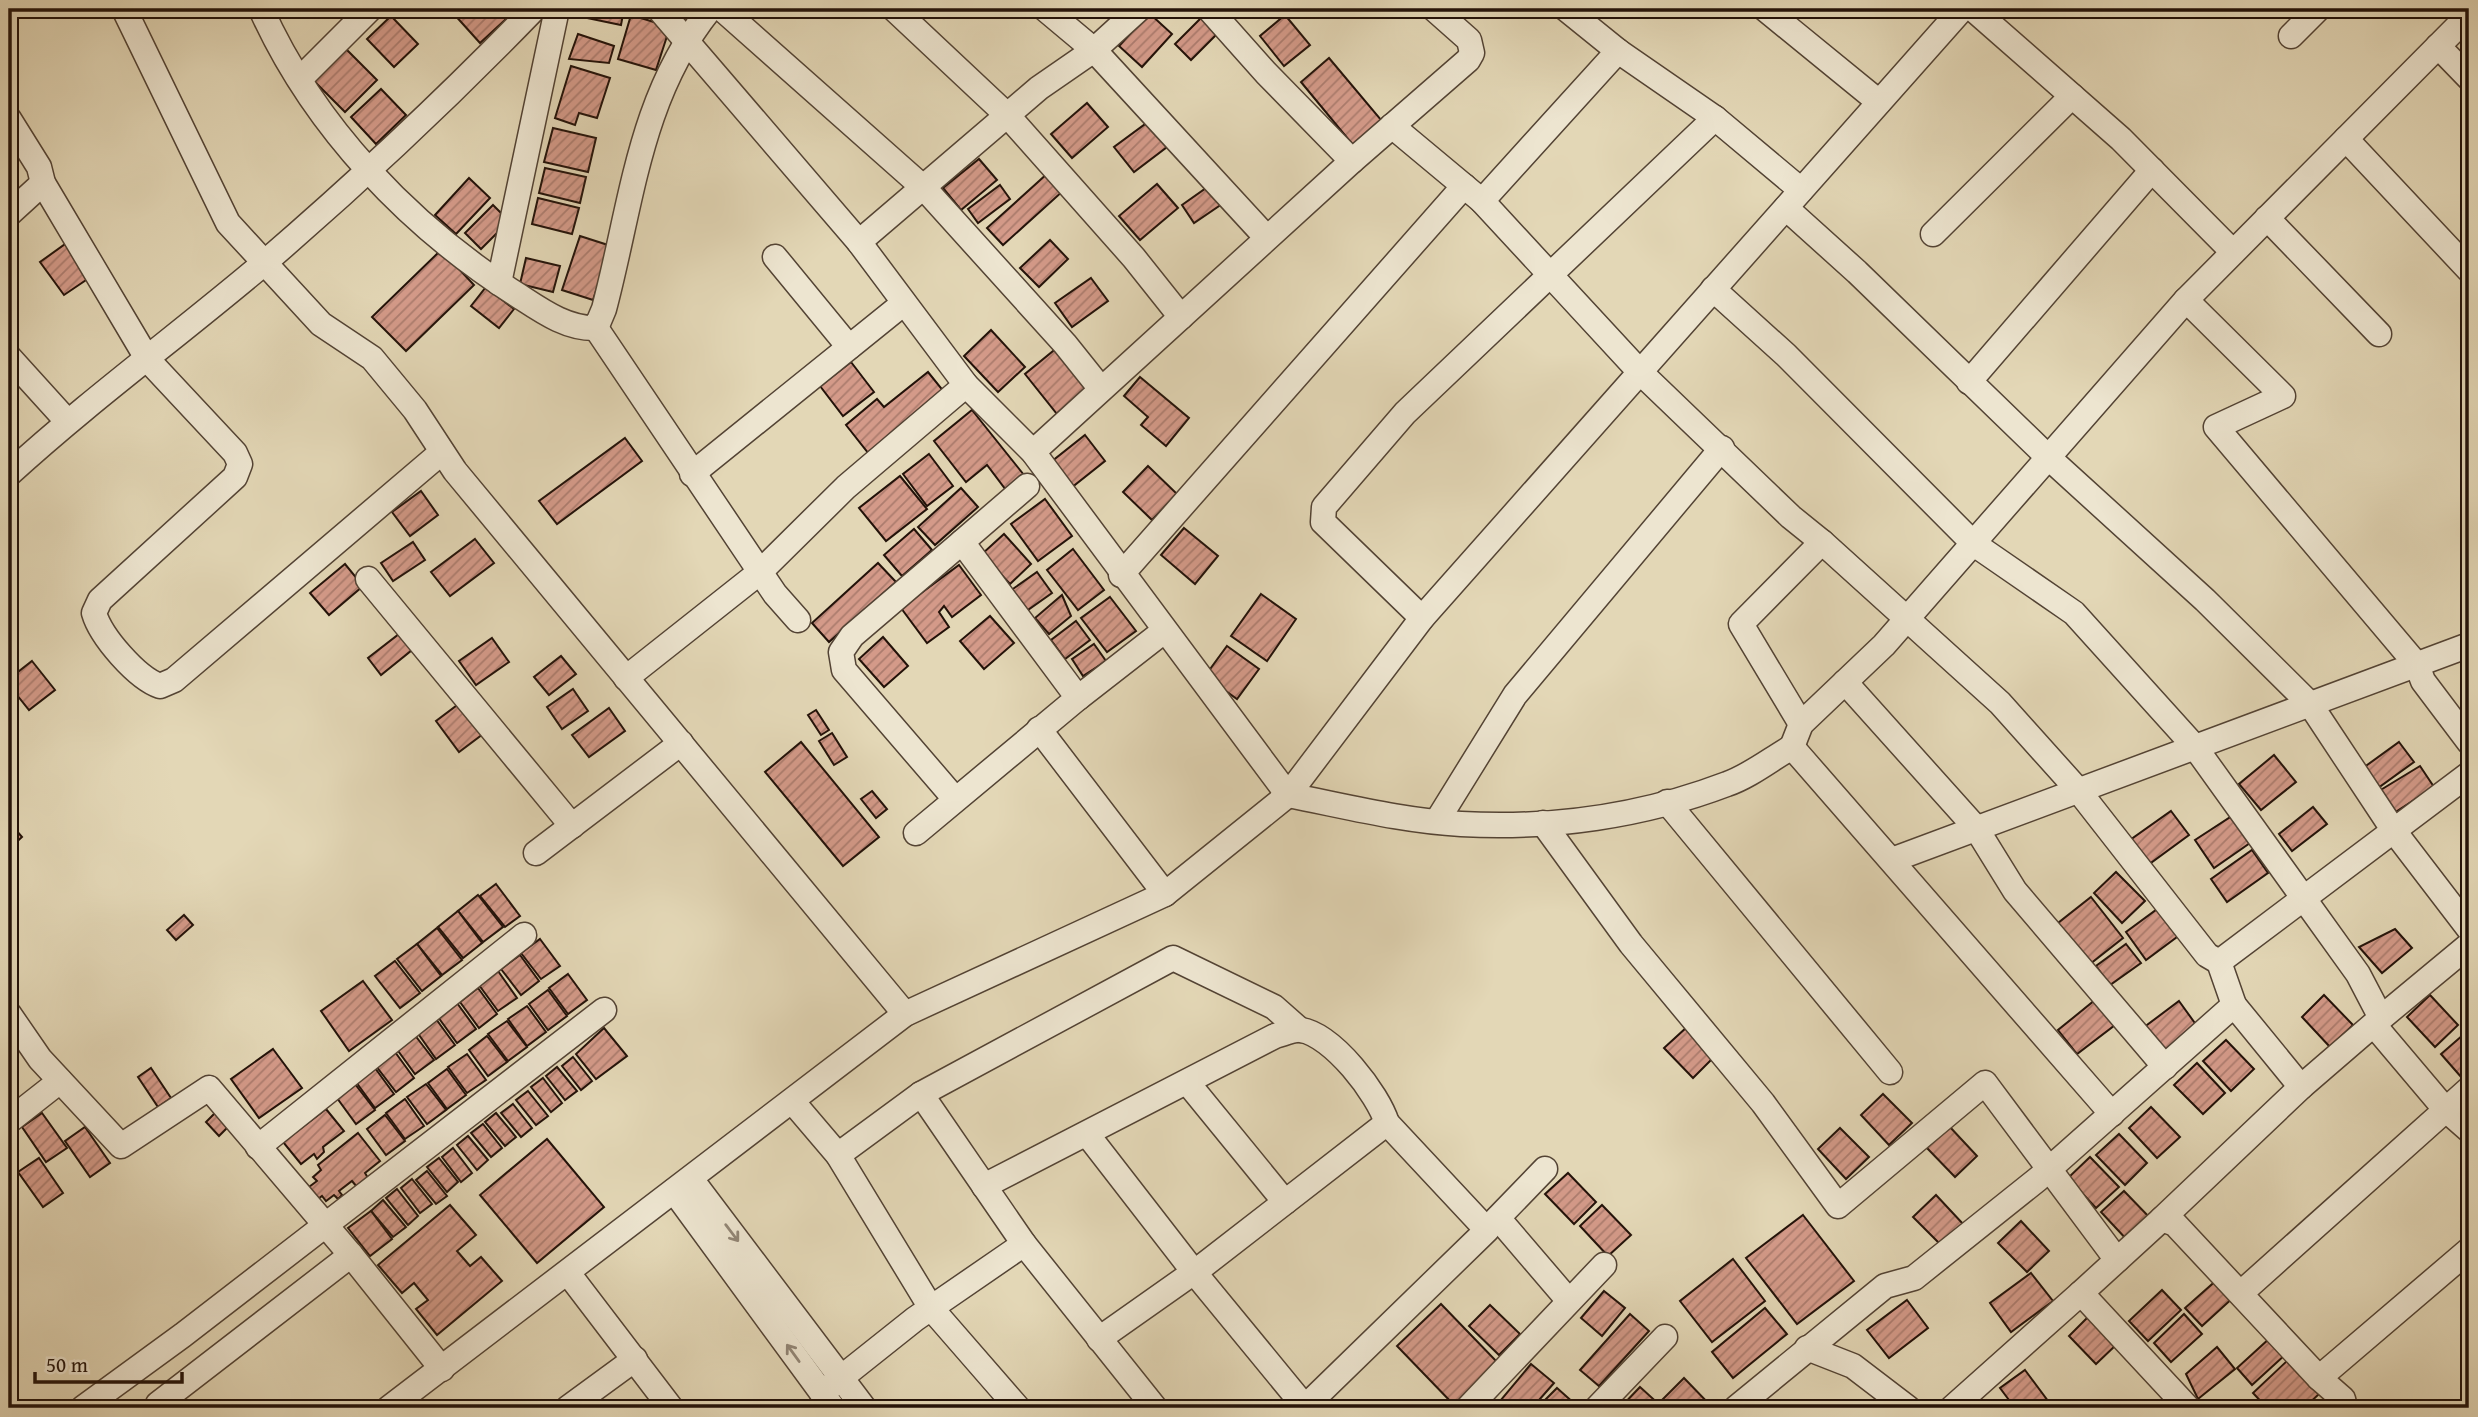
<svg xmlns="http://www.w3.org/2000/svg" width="2478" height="1417" font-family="'Gentium Book Plus',serif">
  <defs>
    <pattern id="building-hatch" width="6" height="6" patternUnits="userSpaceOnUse" patternTransform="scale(1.75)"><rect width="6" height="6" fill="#d49a89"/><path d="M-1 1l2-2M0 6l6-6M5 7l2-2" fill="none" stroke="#ac7c6e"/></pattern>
  </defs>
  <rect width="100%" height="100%" fill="#e3d7b6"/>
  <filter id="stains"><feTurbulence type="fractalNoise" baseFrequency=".00286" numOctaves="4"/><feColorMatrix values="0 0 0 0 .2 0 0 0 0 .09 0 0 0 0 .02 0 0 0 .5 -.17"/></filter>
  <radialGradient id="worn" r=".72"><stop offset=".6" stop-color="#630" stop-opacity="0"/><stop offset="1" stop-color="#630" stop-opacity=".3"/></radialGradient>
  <g fill="url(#building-hatch)" stroke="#231209" stroke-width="2">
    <path d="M458,9h59l-37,34 -27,-30z"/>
    <path d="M589,9h35l-3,16 -34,-7z"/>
    <path d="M1149,13l23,21 -30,33 -23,-21z"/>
    <path d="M631,15l39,12 -14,43 -38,-11z"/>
    <path d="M1285,15l25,30 -26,21 -24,-30z"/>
    <path d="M391,16l27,28 -24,23 -27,-28z"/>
    <path d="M1202,17l16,16 -27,27 -16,-16z"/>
    <path d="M578,34l36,12 -5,17 -40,-4z"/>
    <path d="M346,49l31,31 -32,32 -31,-31z"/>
    <path d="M1329,58l53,63 -29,24 -52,-63z"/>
    <path d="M571,66l39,12 -13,40 -18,-5 -4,12 -20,-7z"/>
    <path d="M381,89l25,26 -30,29 -25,-27z"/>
    <path d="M1087,103l21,24 -36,31 -21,-24z"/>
    <path d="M1152,119l19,25 -37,28 -20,-25z"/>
    <path d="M553,128l43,10 -8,34 -44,-10z"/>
    <path d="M979,159l18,21 -36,30 -18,-22z"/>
    <path d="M545,168l41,9 -6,26 -41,-10z"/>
    <path d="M1048,173l16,17 -61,55 -16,-17z"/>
    <path d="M469,178l21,20 -34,36 -21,-19z"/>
    <path d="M1157,184l21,24 -38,32 -21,-24z"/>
    <path d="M1000,185l10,14 -32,24 -10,-14z"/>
    <path d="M1209,186l13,18 -28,19 -12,-18z"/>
    <path d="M538,198l41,10 -7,26 -40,-10z"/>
    <path d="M493,205l16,16 -28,28 -16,-16z"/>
    <path d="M580,236l31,10 -18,54 -31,-10z"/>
    <path d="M1050,240l18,19 -29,28 -19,-19z"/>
    <path d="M68,242l24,34 -28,19 -24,-33z"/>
    <path d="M441,250l33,35 -68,66 -34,-34z"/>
    <path d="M526,258l34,8 -7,26 -33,-8z"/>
    <path d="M1091,278l17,23 -36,26 -17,-24z"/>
    <path d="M486,287l28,22 -15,19 -28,-22z"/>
    <path d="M991,330l34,37 -27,25 -34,-36z"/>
    <path d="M1058,347l32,40 -33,27 -32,-40z"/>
    <path d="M851,362l23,30 -31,24 -23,-30z"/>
    <path d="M928,372l17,21 -76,61 -23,-29 31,-26 7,8z"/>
    <path d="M1140,377l49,41 -23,28 -25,-21 7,-8 -24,-21z"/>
    <path d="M972,410l52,65 -18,15 -19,-25 -21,17 -32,-41z"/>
    <path d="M1085,435l20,26 -34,27 -20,-26z"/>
    <path d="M625,438l17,23 -85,63 -18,-23z"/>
    <path d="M929,454l24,32 -26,20 -24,-32z"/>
    <path d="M1148,466l29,28 -25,26 -29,-28z"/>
    <path d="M900,476l27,33 -41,32 -27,-33z"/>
    <path d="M961,488l17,19 -43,38 -17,-18z"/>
    <path d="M421,491l17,24 -28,21 -18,-24z"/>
    <path d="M1045,499l27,37 -34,25 -27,-37z"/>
    <path d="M1184,528l34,28 -23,28 -34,-29z"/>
    <path d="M914,529l18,21 -30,26 -18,-21z"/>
    <path d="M1004,534l27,30 -21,20 -28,-30z"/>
    <path d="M475,539l19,24 -44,33 -19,-24z"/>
    <path d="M413,542l12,18 -32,21 -12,-18z"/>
    <path d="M1073,549l31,41 -26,20 -31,-40z"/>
    <path d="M878,563l18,19 -67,60 -17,-19z"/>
    <path d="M345,564l18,22 -34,29 -19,-22z"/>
    <path d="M959,565l22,30 -29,22 -8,-11 -5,6 10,15 -22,16 -26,-35z"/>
    <path d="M1037,572l15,21 -27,19 -15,-21z"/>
    <path d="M1261,594l35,25 -29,42 -36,-25z"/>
    <path d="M1062,595l9,21 -22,18 -14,-16z"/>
    <path d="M1110,597l26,34 -29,21 -26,-34z"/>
    <path d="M990,616l24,27 -30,26 -24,-28z"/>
    <path d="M1076,621l14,19 -25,19 -14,-19z"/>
    <path d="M399,634l13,16 -31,25 -13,-17z"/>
    <path d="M883,637l25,29 -24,21 -25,-28z"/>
    <path d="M492,638l17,24 -33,23 -17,-24z"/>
    <path d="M1094,644l12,17 -23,15 -11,-17z"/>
    <path d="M1227,646l32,23 -22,30 -32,-23z"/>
    <path d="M561,656l15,18 -27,21 -15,-18z"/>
    <path d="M32,661l23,29 -26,20 -20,-25v-6z"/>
    <path d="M573,689l15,22 -26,18 -15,-22z"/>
    <path d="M460,703l23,31 -24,18 -23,-31z"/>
    <path d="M609,708l16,23 -36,26 -17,-22z"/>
    <path d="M816,710l13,20 -8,5 -13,-20z"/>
    <path d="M832,733l15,24 -13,8 -15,-24z"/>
    <path d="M801,742l78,95 -36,29 -78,-94z"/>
    <path d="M2399,742l15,20 -36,26 -15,-20z"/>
    <path d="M2274,755l22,27 -35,28 -22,-26z"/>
    <path d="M2420,766l14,21 -40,26 -15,-22z"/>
    <path d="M872,791l15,18 -11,9 -15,-19z"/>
    <path d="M2313,807l14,17 -35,27 -13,-17z"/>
    <path d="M2171,811l18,24 -41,30 -18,-25z"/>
    <path d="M2232,816l18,27 -36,25 -19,-28z"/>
    <path d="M9,822l13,15 -13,12z"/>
    <path d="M2252,850l16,23 -41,29 -16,-23z"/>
    <path d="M2116,872l29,29 -23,22 -28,-30z"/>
    <path d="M496,884l24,32 -15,11 -25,-31z"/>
    <path d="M478,895l25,32 -20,15 -25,-31z"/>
    <path d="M2091,897l32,41 -33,26 -32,-41z"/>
    <path d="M2160,907l21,27 -35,26 -20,-28z"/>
    <path d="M458,911l24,32 -19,15 -25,-31z"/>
    <path d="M184,915l9,10 -17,15 -9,-10z"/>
    <path d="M437,928l25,32 -20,15 -25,-31z"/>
    <path d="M2395,929l17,19 -30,25 -23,-26z"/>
    <path d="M540,939l20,27 -19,13 -20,-26z"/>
    <path d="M417,944l24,32 -19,15 -25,-32z"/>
    <path d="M2126,944l15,19 -31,22 -14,-19z"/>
    <path d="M520,955l19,26 -18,14 -20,-26z"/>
    <path d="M395,961l25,32 -20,15 -25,-32z"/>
    <path d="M498,971l19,27 -19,13 -19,-26z"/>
    <path d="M568,974l19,26 -19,14 -19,-26z"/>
    <path d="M363,981l29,39 -43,31 -28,-40z"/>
    <path d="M478,988l19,26 -18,14 -19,-26z"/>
    <path d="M548,990l19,26 -19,14 -19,-26z"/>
    <path d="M2324,995l29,30 -23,22 -28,-30z"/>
    <path d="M2430,995l28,30 -23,22 -28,-30z"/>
    <path d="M2095,1000l20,25 -38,29 -19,-24z"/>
    <path d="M2179,1001l18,25 -35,26 -19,-24z"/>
    <path d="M457,1003l19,26 -19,14 -19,-26z"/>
    <path d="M527,1006l19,26 -19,14 -19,-27z"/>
    <path d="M436,1019l19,26 -19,14 -19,-27z"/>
    <path d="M507,1021l20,26 -19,14 -20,-27z"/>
    <path d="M1687,1027l28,29 -22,22 -29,-30z"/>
    <path d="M604,1028l23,28 -31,23 -20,-25z"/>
    <path d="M414,1034l20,26 -19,14 -19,-26z"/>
    <path d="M2463,1035l6,8v29l-7,6 -21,-24z"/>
    <path d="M487,1036l20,26 -19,14 -19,-26z"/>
    <path d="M2226,1040l28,29 -23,22 -28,-30z"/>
    <path d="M273,1049l29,39 -43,30 -28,-39z"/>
    <path d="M395,1052l19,26 -18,14 -20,-26z"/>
    <path d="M467,1054l19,26 -19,13 -19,-26z"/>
    <path d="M573,1057l19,24 -11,9 -19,-24z"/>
    <path d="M2197,1063l28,30 -22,21 -29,-29z"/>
    <path d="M557,1067l20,24 -12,9 -19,-24z"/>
    <path d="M151,1068l20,30 -13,9 -20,-30z"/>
    <path d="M375,1068l19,26 -19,14 -19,-26z"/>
    <path d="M447,1069l19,26 -19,14 -19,-26z"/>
    <path d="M543,1078l19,25 -11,9 -20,-25z"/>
    <path d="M355,1084l20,26 -19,14 -19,-26z"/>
    <path d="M426,1084l20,26 -19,14 -20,-27z"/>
    <path d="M528,1091l20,25 -12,9 -20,-25z"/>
    <path d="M1883,1094l29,29 -23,22 -28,-30z"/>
    <path d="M405,1099l19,27 -19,13 -19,-26z"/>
    <path d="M513,1104l19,24 -11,9 -20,-24z"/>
    <path d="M2151,1107l29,30 -23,21 -28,-30z"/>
    <path d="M326,1109l18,22 -21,16 1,5 -7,7 -3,-5 -13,10 -18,-22z"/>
    <path d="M217,1111l13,14 -11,11 -13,-14z"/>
    <path d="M42,1113l25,35 -21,14 -24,-35z"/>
    <path d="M496,1113l20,24 -11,9 -20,-24z"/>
    <path d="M385,1115l20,26 -19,14 -19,-26z"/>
    <path d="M483,1124l19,24 -11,9 -20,-24z"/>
    <path d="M1949,1126l28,30 -22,21 -29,-30z"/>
    <path d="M85,1127l25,36 -20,14 -25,-36z"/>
    <path d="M1840,1128l29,29 -23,22 -28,-30z"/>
    <path d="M358,1133l22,28 -15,12 3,5 -11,9 -5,-6 -13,10 3,4 -4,4 -4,-4 -8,6 -4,-5 -4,3 -9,-12 8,-6 -4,-4 8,-7 -3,-5z"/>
    <path d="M2119,1134l28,29 -22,22 -29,-30z"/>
    <path d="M468,1136l20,24 -11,10 -20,-25z"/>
    <path d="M547,1139l57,68 -67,56 -57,-68z"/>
    <path d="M453,1148l19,25 -11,9 -19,-25z"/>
    <path d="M2090,1157l29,30 -23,21 -28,-30z"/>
    <path d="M39,1158l24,35 -20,14 -25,-35z"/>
    <path d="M439,1158l19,24 -11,10 -20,-25z"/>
    <path d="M427,1171l20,25 -11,8 -20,-24z"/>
    <path d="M1568,1173l28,29 -22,22 -29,-30z"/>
    <path d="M412,1179l20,25 -12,9 -19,-25z"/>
    <path d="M397,1189l21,27 -10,9 -22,-27z"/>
    <path d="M2124,1191l28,29 -23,22 -28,-30z"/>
    <path d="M1936,1195l28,30 -22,21 -29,-29z"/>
    <path d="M383,1200l23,27 -13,10 -22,-26z"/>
    <path d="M450,1205l26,30 -19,16 13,15 11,-9 21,24 -65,54 -21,-26 12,-9 -14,-17 -12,10 -24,-28z"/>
    <path d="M1602,1205l29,30 -23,21 -28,-30z"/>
    <path d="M371,1211l21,28 -22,17 -22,-28z"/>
    <path d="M1803,1215l51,66 -57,43 -51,-66z"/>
    <path d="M2021,1221l28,30 -22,21 -29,-29z"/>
    <path d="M1733,1259l32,42 -53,41 -32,-41z"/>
    <path d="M2031,1273l22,28 -42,31 -21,-29z"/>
    <path d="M2219,1278l16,18 -33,30 -17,-18z"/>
    <path d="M2162,1290l19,20 -33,31 -19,-20z"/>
    <path d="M1604,1291l21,17 -23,28 -21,-18z"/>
    <path d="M1907,1300l21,28 -39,30 -22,-28z"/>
    <path d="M1441,1304l57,59 -44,42 -57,-59z"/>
    <path d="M1490,1305l30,29 -21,21 -30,-29z"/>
    <path d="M1765,1308l22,26 -54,44 -21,-26z"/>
    <path d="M1630,1314l19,17 -50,55 -19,-16z"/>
    <path d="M2184,1314l18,20 -31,28 -17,-19z"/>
    <path d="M2089,1316l28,28 -21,20 -27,-28z"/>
    <path d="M2270,1338l16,16 -34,31 -15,-17z"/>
    <path d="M2217,1347l18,22 -37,30 -12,-25z"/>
    <path d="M2288,1360l31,34 -15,14h-37l-14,-15z"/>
    <path d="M1531,1364l23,19 -22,25h-23l-9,-7z"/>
    <path d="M2025,1370l26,35 -5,3h-31l-15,-20z"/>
    <path d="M1684,1378l29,30h-43l-8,-8z"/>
    <path d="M1640,1387l21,19 -41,2z"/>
    <path d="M1557,1388l19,17 -2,3h-37z"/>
  </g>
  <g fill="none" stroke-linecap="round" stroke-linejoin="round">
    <defs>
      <g id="minor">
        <path d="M124,9l104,214 93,101 51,34 43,52 40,61 450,543"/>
        <path d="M261,9c53,118 149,218 258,287 23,15 48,33 77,32l8,-19c28,-105 35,-212 106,-300"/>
        <path d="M659,9l200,233 107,143 67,67 255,343c57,11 115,26 173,29 90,5 182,-8 266,-40 23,-8 44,-25 65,-37l320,367"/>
        <path d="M722,9l203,180 140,155 36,45"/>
        <path d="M894,9l114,107 126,142 47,59"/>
        <path d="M1045,9l49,41 172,187"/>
        <path d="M1209,9l57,64 86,88 116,-101 4,-7 -3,-13 -35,-31"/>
        <path d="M1566,9l52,42 97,67 86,72"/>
        <path d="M1765,9l114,93"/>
        <path d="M1973,9l148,130 112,113"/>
        <path d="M2291,36l27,-27"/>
        <path d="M2438,46l31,32"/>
        <path d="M300,79l70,-70"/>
        <path d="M9,119l30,48 4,16 105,177 87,93 5,11 -5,13 -135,123 -6,13c7,24 43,65 66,73l14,-6 268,-228"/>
        <path d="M1392,126l90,75 158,171 151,145 31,25 -81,82 60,100"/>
        <path d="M2346,139l123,131"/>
        <path d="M1482,201l136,-150"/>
        <path d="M1786,208l71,64 192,186 156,142 105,104 84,127 75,98"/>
        <path d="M9,214l34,-31"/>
        <path d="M2267,218l112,116"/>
        <path d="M1933,234l139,-138"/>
        <path d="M859,242l180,-154 55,-38 45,-41"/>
        <path d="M775,257l74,90"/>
        <path d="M499,283l58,-274"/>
        <path d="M1713,289l73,66 188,189 100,69 121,134 163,227 23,44 -80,69 -139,132"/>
        <path d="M2186,300l97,96 -67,31 201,238 6,16 46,61"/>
        <path d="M596,328l179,266 23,26"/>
        <path d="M9,357l58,64"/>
        <path d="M1969,382l183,-212"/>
        <path d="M1033,452l319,-291"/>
        <path d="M9,474c81,-74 170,-139 254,-210 94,-81 185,-166 271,-255"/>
        <path d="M692,474l212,-171"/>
        <path d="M1822,542l178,161 78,87 129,165 12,7 15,43"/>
        <path d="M1121,575l343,-389"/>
        <path d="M368,579l204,247"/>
        <path d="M1422,618l-99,-96 1,-15 81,-94 310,-295"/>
        <path d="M626,678l134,-106 86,-85 120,-102"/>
        <path d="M1845,682l131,146 39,63 150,176"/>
        <path d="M1078,698l86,-67"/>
        <path d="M1039,729l126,165"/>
        <path d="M1792,747l9,-23 83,-79 302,-345 283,-285"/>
        <path d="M955,799l-111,-129 -3,-18 11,-16 110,-94"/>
        <path d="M1667,802l223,270"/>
        <path d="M1437,821l78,-126 207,-247"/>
        <path d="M1543,823l88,121 132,159 75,103 147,-123 132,177"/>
        <path d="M916,833l162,-135 -116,-156 65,-56"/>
        <path d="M536,853l145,-110"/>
        <path d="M1892,860l577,-215"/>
        <path d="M2219,962l250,-188"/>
        <path d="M9,1014l31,45 81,87 88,-58 142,167 91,114"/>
        <path d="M2381,1018l88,-73"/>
        <path d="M2374,1025l71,84 24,21"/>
        <path d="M1187,1082l98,120"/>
        <path d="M792,1101l46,54 93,153 87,100"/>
        <path d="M9,1121l51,-40"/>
        <path d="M1087,1134l107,138 111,135"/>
        <path d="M258,1147l266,-212"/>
        <path d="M838,1155l83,-61 252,-136 101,49 26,23"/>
        <path d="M691,1179l173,229"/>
        <path d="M984,1186l291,-150c8,-2 19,-7 26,-6 32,5 77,64 86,93l-183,142 -105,74"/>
        <path d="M674,1191l159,217"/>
        <path d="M1498,1218l71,83"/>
        <path d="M1487,1229l58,-60"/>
        <path d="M1024,1244l131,164"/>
        <path d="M568,1273l103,135"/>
        <path d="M2241,1293l228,-204"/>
        <path d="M1807,1348l46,18 55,42"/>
        <path d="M822,1393l93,-74 109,-75 -103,-150"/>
        <path d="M158,1404l193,-149"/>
        <path d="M83,1408l100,-73 421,-325"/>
        <path d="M389,1408l516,-394 260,-120 123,-99 134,-177 540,-609"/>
        <path d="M568,1408l67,-49"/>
        <path d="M1304,1408l183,-178 -100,-107"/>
        <path d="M1468,1408l136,-143"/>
        <path d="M1597,1408l68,-71"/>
        <path d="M1736,1408l149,-122 29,-8 124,-99 196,-174 67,82"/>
        <path d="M1952,1408l129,-115"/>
        <path d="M2188,1408l-107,-115 81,-74 13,5 144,154"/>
        <path d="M2345,1408l-2,-9 -24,-21 150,-128"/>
      </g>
    </defs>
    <use href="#minor" stroke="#534334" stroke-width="27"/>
    <use href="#minor" stroke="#ede5d0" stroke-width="24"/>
  </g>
  <defs><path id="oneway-shaft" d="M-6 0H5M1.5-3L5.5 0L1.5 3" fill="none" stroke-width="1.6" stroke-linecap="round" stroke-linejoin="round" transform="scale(1.75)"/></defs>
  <g stroke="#928676">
    <use href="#oneway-shaft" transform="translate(732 1233) rotate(53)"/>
    <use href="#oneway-shaft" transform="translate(793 1353) rotate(-126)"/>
  </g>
  <rect width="2478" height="1417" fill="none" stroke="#e3d7b6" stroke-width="35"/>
  <rect x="10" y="10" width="2457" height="1396" fill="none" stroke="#231209" stroke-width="3.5"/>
  <rect x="18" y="18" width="2443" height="1382" fill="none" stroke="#231209" stroke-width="2"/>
  <path d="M35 1372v10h147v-10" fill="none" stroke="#231209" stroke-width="3.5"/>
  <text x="46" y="1372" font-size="21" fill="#231209" stroke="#ede5d0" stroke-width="5" paint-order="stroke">50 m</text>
  <rect width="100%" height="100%" filter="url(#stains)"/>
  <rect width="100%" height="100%" fill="url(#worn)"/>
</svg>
